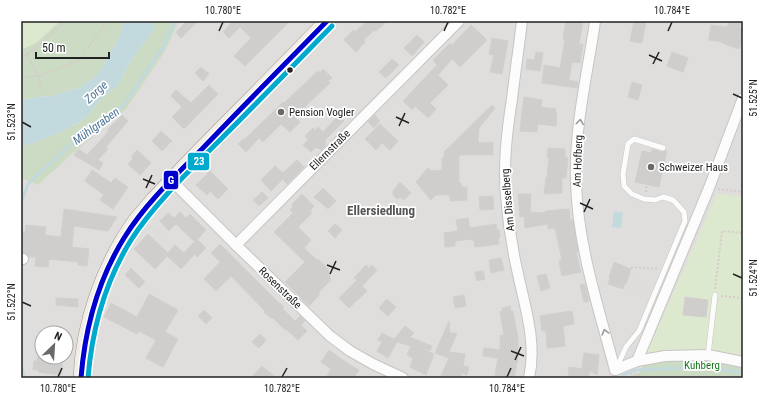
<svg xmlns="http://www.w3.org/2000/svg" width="764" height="399" font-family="'Roboto Condensed',sans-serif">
  <rect width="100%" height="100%" fill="#f0eeeb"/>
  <path fill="#dfdedc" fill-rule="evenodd" d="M179,21h564v176l-26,-2 -70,158 -7,19 -16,6h-603v-200l17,7 36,-33 91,-101zM42,333h24v24h-24z"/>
  <g fill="#dde9ce">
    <path d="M21,21h39l-23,21 -16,8z"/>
    <path d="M717,194l26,3v160l-29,-6 -67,2z"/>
  </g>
  <g fill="#ccdbc3">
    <path d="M60,21h65l-8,20 -11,20 -10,15 -17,12 -30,9 -5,-1 -23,4v-50l16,-8z"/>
    <path d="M155,21h24l-14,30 -39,58 -52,43 -36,33 -17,-7v-32l15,-4 25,-10 8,-5 11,-5 10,-9 10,-13 18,-15 13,-24 22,-30z"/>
    <path d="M714,351l29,6v21h-119l16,-6 7,-19z"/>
  </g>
  <g fill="#dedddc">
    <path d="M276,93l7,7 -16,17 -8,-8z"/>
    <path d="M636,134l30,9 -3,5 -29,-9z"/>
    <path d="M147,227h9l19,18 -8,1z"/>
    <path d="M631,276l22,9 -4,11 -22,-8z"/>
  </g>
  <g fill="#c2d9de">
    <path d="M125,21h30l-2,10 -22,30 -13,24 -18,15 -10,13 -10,9 -11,5 -8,5 -25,10 -15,4v-46l23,-4 5,1 30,-9 17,-12 10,-15 11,-20z"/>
    <path d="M614,211l9,2 -2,15 -9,-1z"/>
  </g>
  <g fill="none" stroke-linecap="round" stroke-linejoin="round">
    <g stroke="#c2d9de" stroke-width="3">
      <path d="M21,203l7,-19 18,-17 35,-32 42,-29 40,-59 12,-26"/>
      <path d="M21,363l3,15"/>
      <path d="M630,372l6,-2 42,-2h33l32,5"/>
      <path d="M620,378l2,-2 6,-3"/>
    </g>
  </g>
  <g fill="#d0cecc" stroke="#d2d0cd">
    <path d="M187,21h11l-17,17 -5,-6z"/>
    <path d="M233,21h57l-45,45 -11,-10 17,-18 -11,-11 -11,11 -6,-6z"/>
    <path d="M365,21h22l-11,10 -2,-1 -10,10 1,2 -9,10 -12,-12 9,-10 2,2 11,-10z"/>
    <path d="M566,21h17l-4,23h4l-3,19 -8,-1 -3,18 9,2 -1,6 -35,-5 2,-18 16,3 5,-28 -2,-1z"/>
    <path d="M634,21h12l-4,22 -12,-2z"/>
    <path d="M729,21h12l-2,7 3,1 -2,7 3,2 -4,11 -17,-6v-1l-13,-2 2,-15 16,2z"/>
    <path d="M471,25l16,15 -27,27 -8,-8 -14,16 10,10 -18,18 6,6 -8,9 -13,-12 -3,4 -9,-9 34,-36 -4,-5 17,-17 2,2z"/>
    <path d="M417,35l7,7 -12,14 -8,-8z"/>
    <path d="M492,38l16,3 -6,33 -12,-2 4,-17 -5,-1z"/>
    <path d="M536,52l7,1 -3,18 -14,-2 1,-10 7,1z"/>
    <path d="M672,52l16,6 -5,14 -16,-6z"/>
    <path d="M392,59l7,6 -13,13 -7,-6z"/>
    <path d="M201,67l8,7 -6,7 -8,-8z"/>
    <path d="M323,69l9,9 -4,3 2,2 -36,34 6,5 -10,10 -9,-8 -18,18 -4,-4 -13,14 -8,-8 5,-5 1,1 39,-38 1,1 34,-32 2,2z"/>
    <path d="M632,82l10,3 -4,15 -10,-3z"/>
    <path d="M209,85l9,9 -34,35 -12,-12 10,-10 -11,-11 5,-6 15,13z"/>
    <path d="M524,97l18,3 -1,7 15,2 -1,3 2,1 -1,13 -18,-2 -1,8 -17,-1 2,-20z"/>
    <path d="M492,105l3,3 -16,20 -1,15 15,-1v13h-34v28h2l1,4h5v13l-17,1v-6h-14l-5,5 -15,-18 12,-14 3,3 11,-1v-12h2v-6z"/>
    <path d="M122,115l6,6 -22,26 2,2 -10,11 5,3 -4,7 -25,-15 5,-6 8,6 22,-24 -2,-1z"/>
    <path d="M375,115l5,6 -6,7 -6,-6z"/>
    <path d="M338,116l6,5 -18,18 -1,7 -4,4 -2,-2 -1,1 -2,-2 -5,5 -8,-7 5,-5 -3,-4 8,-8 2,2 3,-3 5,5z"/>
    <path d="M380,124l18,17 -8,9 -8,-7 -6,7 -11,-11z"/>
    <path d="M161,131l11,10 -10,10 -10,-10z"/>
    <path d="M548,148l17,1v8l3,1 -2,20h-4v15l-18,1 2,-16h1l2,-21h-2z"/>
    <path d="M652,149l10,3 5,-1 -8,36 -24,-5 7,-31 9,2z"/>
    <path d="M137,150l14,13 -11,12 -12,-11 5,-5 -2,-2z"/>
    <path d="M297,160l7,7 -17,17 -4,-5 -12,12 -10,-11 14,-14 8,7z"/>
    <path d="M92,170l19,13 4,-5 13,9 -15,22 -13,-9 4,-5 -19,-14z"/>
    <path d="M210,171l18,18 -10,10 -8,-8 -3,4 -11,-10z"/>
    <path d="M400,182l11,11 -7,7 -4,-3 -3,2 -4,-4v-4z"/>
    <path d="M323,188l13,13 -8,8 -14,-12z"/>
    <path d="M262,192l6,6 -9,8 -6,-6z"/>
    <path d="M302,194l12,12 -3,3v5l-13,13 13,13 -7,8 13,12 1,-1 11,11 -1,1 3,9 -13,13 2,1 -11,12 -24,-24 20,-20 -31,-30 19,-19 -3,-3 3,-4 -1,-2z"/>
    <path d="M518,194h13l-1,18 13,1 3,-2 23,-2 1,11h3l5,32h-2l5,20 -19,4 -3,-15 3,-1 -7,-32 -7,1v-5l-23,4 -1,-12 -4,1z"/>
    <path d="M493,196l1,13 -14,1 -1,-13z"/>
    <path d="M64,209l53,8 -9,14 -34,-5 -2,21 17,2 -2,17 -9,-1v-3l-29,-3 -1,8 -13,-1 1,-9h-7l-2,-3 -6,-2v-21l4,1 1,-7 20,2 -1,8 16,2z"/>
    <path d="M180,212l6,6 4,-4 16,16 -11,12 -19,-18 -7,7 -9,-10 8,-8 6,5z"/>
    <path d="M468,218l2,10 26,-4 1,6h2l1,8h-2l1,6 -24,3 -1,-6h-1v-2l-18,2v5l-10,1 -1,-14 14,-2 -2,-11z"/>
    <path d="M335,224l7,6 -7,8 -7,-7z"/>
    <path d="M148,234l20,19 7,-8 9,8 13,-14 9,9 -9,9 -2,-3 -14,15 -14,-13 -12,13 -21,-20z"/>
    <path d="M220,244l56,56 8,7 -2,1 13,13 5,-5 5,5 -4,4 6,6 -9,9 -12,-11 -1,1 -12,-12h-2l-7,-6 1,-1 -34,-35 -15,15 -12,-12 16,-17 -9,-9z"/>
    <path d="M501,258l3,12 -13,3 -2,-13z"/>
    <path d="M614,262l17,7 -5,15 -1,-1 -2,6 -15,-5 2,-6 -1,-1z"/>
    <path d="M366,265l3,3 3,-3 5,5 -15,16 5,5 -18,17 -10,-10 18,-18 -3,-2z"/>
    <path d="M131,268l14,14 -6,6 -14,-13z"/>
    <path d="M483,271l2,8 -8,2 -2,-9z"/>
    <path d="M546,274l4,14 -9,3 -4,-15z"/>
    <path d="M585,284l4,17 -5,1 -4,-17z"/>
    <path d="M149,294l29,16 -13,22 13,7 -15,28 -17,-9 10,-18 -17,-9 -2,3 -33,-17 7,-14 26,14z"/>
    <path d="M464,295l2,11 -11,2 -2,-11z"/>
    <path d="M685,297l23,3 -2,17 -23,-2z"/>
    <path d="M56,298l22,1v8l-22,-2z"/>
    <path d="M387,299l9,8 -8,9 -9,-8z"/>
    <path d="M510,306l1,5h2l5,28v19l-4,20h-11v-2l-8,-1 3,-17 -15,-2 1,-8 16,2v-15l4,1 -4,-25h3l-1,-3z"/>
    <path d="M204,310l8,8 -6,6 -8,-8z"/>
    <path d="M572,311l2,13 -11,2 2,20 -18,2 -1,-17h-4l-2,-15z"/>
    <path d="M449,321l1,12h7l-8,19 16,2 -2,12 6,1 -2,8 -5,-2 -2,5h-20l9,-20 -14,-5z"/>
    <path d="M405,326l9,7 -4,4 22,9 -2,5 -11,-3 15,6 -8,21 -16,-8 3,-9 -6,-3 4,-9 -14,-4 -9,16 -11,-7 5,-9 -4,-2 4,-7 12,6z"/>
    <path d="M260,334l6,6 -7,8 -7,-6z"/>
    <path d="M329,350l15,11 15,9 -5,8h-28l5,-9 -10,-7z"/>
    <path d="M584,353l15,2 -2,20 -7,-4 -2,7h-20l1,-11 13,2z"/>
    <path d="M37,357h26l-2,18 -23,-3v-2h-5l1,-9h3z"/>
    <path d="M262,366l14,12h-25z"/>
  </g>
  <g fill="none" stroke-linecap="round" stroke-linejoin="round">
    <defs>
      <g id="service">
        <path d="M708,355l7,-60"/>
        <path d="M616,369l10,-22 13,-16 46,-110 -1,-9 -11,-12 -10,-3 -8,3 -11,-1 -12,-5 -8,-8 -1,-12 5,-30 6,-5 29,9"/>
      </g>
      <g id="minor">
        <path d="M522,21c-3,26 -7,52 -10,78 -5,32 -9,64 -6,97 2,26 6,52 12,78 7,33 19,69 11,104"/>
        <path d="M595,21l-1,8c-8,50 -20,103 -18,154 2,64 23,126 39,187"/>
        <path d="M171,180l65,65 94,91 20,15 23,13 30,14"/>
        <path d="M236,245l223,-224"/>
        <path d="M21,259h2"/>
        <path d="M637,361l72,-173 34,-90"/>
        <path d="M615,370l22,-9 28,-5 43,-1 35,7"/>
      </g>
      <path id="primary" d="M81,378c2,-54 23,-114 55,-158 6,-7 12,-14 18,-21 22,-24 44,-47 67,-70 36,-36 71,-72 106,-108"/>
    </defs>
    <use href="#service" stroke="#c6c5c3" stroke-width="6"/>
    <use href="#minor" stroke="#c6c5c3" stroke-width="12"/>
    <use href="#primary" stroke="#a49b89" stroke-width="16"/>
    <g stroke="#d6cbca" stroke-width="2" stroke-dasharray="2 2" stroke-linecap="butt">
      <path d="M27,54l11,22 3,13"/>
      <path d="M21,58c16,-9 28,-22 41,-34l2,-3"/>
      <path d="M21,78l17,-2 41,-16 28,-39"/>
      <path d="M718,189l25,3"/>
      <path d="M646,192l1,-8"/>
      <path d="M631,268l3,-1 23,2"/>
      <path d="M715,289l7,-58 21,2"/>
      <path d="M721,296l22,2"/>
      <path d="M630,374l9,1 9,3"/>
    </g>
    <use href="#service" stroke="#fdfcfc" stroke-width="5"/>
    <use href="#minor" stroke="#fdfcfc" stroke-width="10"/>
    <use href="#primary" stroke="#f1ede8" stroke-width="15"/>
    <defs>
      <path id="bus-1" d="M81,378c4,-50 17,-98 43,-140 21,-34 51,-62 78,-89 41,-43 83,-85 125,-128"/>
      <path id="bus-2" d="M88,378c4,-49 17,-96 43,-138 21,-33 54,-65 82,-93 40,-40 80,-81 119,-121"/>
    </defs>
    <use href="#bus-1" stroke="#fff" stroke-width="8"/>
    <use href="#bus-2" stroke="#fff" stroke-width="8"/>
    <use href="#bus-1" stroke="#0000cd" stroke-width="5"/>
    <use href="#bus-2" stroke="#00a9ce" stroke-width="5"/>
  </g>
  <defs><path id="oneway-chevron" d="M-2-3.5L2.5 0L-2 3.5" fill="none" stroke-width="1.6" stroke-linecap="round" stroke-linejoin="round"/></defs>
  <g stroke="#9a9a9a">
    <use href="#oneway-chevron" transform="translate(580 122) rotate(-83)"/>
    <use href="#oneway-chevron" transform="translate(605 332) rotate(-105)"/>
  </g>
  <path fill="none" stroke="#222" stroke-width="1.5" d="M219,31l4,-9M444,31l4,-9M668,31l4,-9M649,55l13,6M653,64l6,-12M733,94l9,4M396,117l13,6M22,122l9,5M399,126l6,-13M143,179l12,5M146,188l6,-13M580,203l13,6M584,212l6,-13M327,265l13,5M330,274l6,-13M733,274l9,4M22,302l9,4M511,351l13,5M515,360l6,-13M58,377l4,-9M282,377l5,-9M507,377l4,-9"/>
  <circle fill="#222" stroke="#fff" stroke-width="1.5" cx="290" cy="70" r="3.5"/>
  <g fill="#6a6968" stroke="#fff" stroke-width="1.5">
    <circle cx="281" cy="112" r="4"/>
    <circle cx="651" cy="167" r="4"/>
  </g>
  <g text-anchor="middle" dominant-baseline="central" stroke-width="3.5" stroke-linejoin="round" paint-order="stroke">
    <g font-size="11" fill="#222" stroke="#fff" text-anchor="start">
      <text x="289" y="112">Pension Vogler</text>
      <text x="659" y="167">Schweizer Haus</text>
    </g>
    <g font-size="11" fill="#222" stroke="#fff">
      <text transform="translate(330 150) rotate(-45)">Ellernstraße</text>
      <text transform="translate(578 161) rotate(-88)">Am Hofberg</text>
      <text transform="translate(508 200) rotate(-95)">Am Disselberg</text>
      <text transform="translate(280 288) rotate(44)">Rosenstraße</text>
    </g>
    <g font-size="11" fill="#187720" stroke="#fff">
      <text x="702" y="365">Kuhberg</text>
    </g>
    <g font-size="12" font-style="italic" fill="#507599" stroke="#fff">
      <text transform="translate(96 92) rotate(-43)">Zorge</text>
      <text transform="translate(96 126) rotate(-36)">Mühlgraben</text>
    </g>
    <g font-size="13" font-weight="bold" fill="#555" stroke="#fff">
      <text x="381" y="210">Ellersiedlung</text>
    </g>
  </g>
  <g stroke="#fff" stroke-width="1.5">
    <rect x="187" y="152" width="23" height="19" rx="4" fill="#00a9ce"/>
    <rect x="163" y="170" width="16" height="20" rx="4" fill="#0000cd"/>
  </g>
  <g font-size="11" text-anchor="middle" font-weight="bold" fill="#fff">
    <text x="199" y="165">23</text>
    <text x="171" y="184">G</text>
  </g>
  <rect width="764" height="399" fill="none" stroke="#ffffff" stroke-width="44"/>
  <g transform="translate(54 345) rotate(25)"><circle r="19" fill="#ffffff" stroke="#a7a7a7"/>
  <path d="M0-3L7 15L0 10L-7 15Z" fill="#6a6968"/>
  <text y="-6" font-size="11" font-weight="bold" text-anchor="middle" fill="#222222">N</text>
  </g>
  <path d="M36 52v6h73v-6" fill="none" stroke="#222222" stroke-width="2"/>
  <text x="42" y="52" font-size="12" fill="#222222" stroke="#ffffff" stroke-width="3" paint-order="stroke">50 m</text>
  <rect x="22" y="22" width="720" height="355" fill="none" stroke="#222" stroke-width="1.5"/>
  <g font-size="10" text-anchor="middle" fill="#222">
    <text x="223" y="14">10.780°E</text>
    <text x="448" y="14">10.782°E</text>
    <text x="672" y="14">10.784°E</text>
    <text transform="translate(753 98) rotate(-90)" y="4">51.525°N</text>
    <text transform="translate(11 122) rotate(-90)" y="4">51.523°N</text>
    <text transform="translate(753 278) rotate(-90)" y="4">51.524°N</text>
    <text transform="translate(11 302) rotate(-90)" y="4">51.522°N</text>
    <text x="58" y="392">10.780°E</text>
    <text x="282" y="392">10.782°E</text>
    <text x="507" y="392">10.784°E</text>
  </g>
</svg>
